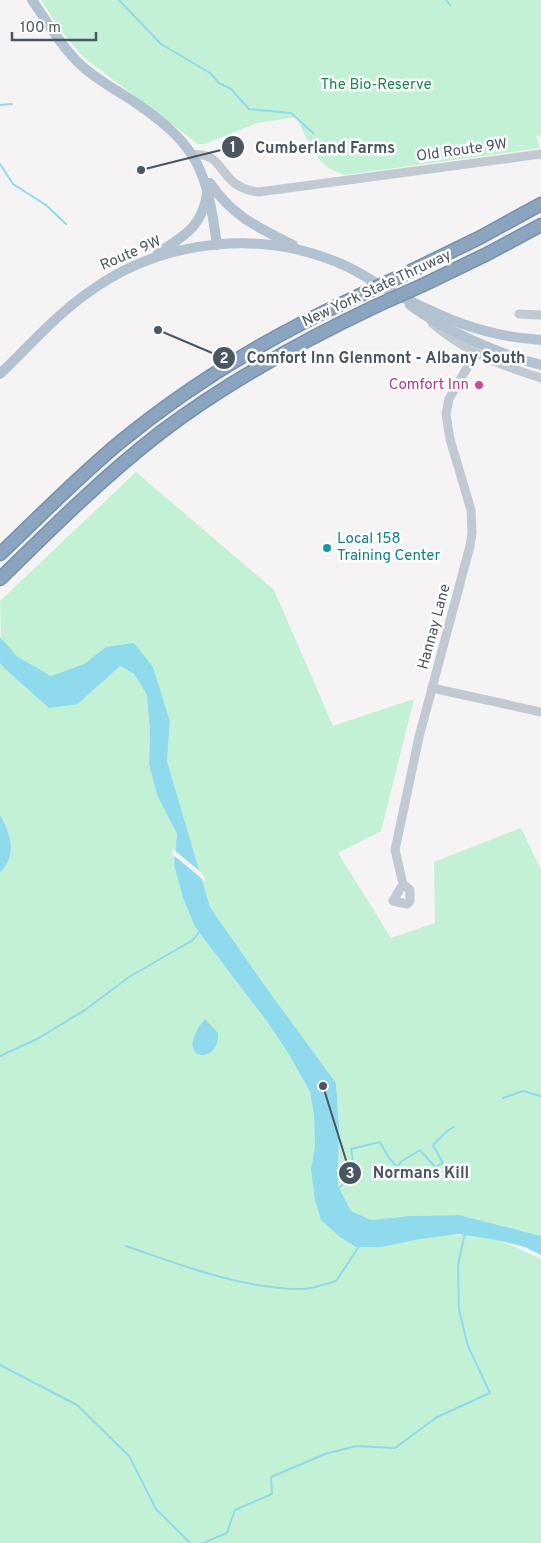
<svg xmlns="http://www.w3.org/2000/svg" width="541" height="1543" font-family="Overpass,sans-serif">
  <rect width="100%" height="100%" fill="#f5f3f3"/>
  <g fill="#c3f1d5">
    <path d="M41,0h500v135l-5,1 4,12 -196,27c-6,-3 -13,-5 -18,-9 -12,-11 -23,-34 -29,-49l-40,6 -52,21h-7l-115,-87 -24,-29z"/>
    <path d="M136,472l138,118 59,136 81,-27 -33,132 -43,22 53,85 44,-15 -1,-61 87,-34 20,42v366l-82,-21 -50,1 -38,4 -20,-8 -13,-26 1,-60 -3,-43 -71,-97 -55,-79 -43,-146 3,-40 -17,-54 -47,-20 -22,17 -33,12 -33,-19 -17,-17 -1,-39z"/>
    <path d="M0,663l3,4 75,37 42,-38 14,8 13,21 3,38 -1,31 8,31 20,39 -3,31 9,33 12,29 73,96 22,33 20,36 4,24 1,30 -4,23 71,78c37,-8 79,-19 116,-7 15,5 29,13 43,19v284h-541z"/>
  </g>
  <g fill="#90daee">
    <path d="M0,637l18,20 33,19 33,-12 22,-17 28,-4 19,24 17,54 -3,40 43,146 55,79 71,97 3,43 -1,60 13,25 20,9 38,-4 50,-1 82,21v19l-16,-8 -28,-7 -38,-6 -39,5 -38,8h-26l-16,-10 -19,-17 -6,-20 -4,-31 4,-23 -1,-30 -4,-24 -20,-36 -22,-33 -73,-96 -12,-29 -9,-33 3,-31 -20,-39 -8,-31 1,-31 -3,-38 -13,-21 -14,-8 -42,38 -29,4 -46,-41 -3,-4z"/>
    <path d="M0,815c10,17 18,41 0,57z"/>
    <path d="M205,1019l13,14c2,35 -48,27 -13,-14z"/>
  </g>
  <path fill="#f5f3f3" d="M173,849l30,25 3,8 -34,-28z"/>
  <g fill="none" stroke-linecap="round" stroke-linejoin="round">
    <g stroke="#90daee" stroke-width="2">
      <path d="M119,0l42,44 49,29 9,10 12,6 18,20 42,4 22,20"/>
      <path d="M446,0l4,5"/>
      <path d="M0,105l12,-1"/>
      <path d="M0,164l13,20 33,21 20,19"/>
      <path d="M0,1056l37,-17 48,-29 44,-33 64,-37 7,-9"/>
      <path d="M503,1098l20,-7 18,5"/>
      <path d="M337,1189l18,-13 -4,-27 29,-7 9,16 8,9 5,-6 18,-11 15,17 8,-4 -10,-18 14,-14 7,-4"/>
      <path d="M126,1246c55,19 113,42 173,43 11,1 26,-5 37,-8l24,-36"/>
      <path d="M0,1365l77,40 52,51 27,53 34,34"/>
      <path d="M203,1543l24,-10 8,-23 37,-16 -1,-17 54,-23 31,-8 39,2 42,-31 53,-24 -22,-47 -9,-36 -1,-45 7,-32"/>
    </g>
    <defs>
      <g id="highway">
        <path d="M405,274l74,-36 62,-34"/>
        <path d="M423,285l64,-31 54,-29"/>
        <path d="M0,554c39,-37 77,-76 119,-111 73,-60 153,-108 239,-147"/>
        <path d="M0,579c52,-51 103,-102 160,-146 67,-51 140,-91 216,-127"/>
      </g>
    </defs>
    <use href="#highway" stroke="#7690ad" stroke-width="15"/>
    <g stroke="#c1cad2" stroke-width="9">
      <path d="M193,155c23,-3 25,13 40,27 7,6 16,9 26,10l282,-38"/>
      <path d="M519,314l22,1"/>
      <path d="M432,323c34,29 67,42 109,55"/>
      <path d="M432,688l109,24"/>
      <path d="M403,884l-10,17 14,3 3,-3v-11l-7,-6 -8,-34 24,-113 51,-191 2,-13 -1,-23 -21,-71 -4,-25 3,-15 26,-45"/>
    </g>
    <g stroke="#b3c2d1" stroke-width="10">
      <path d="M32,0c16,23 30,48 51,67 16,14 35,24 53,36 63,43 71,69 81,142"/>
      <path d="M210,183c22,33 49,45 83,62"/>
      <path d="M158,253c26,-17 44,-26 49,-59"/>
      <path d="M410,305c33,25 91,50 131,60"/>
      <path d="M0,374c29,-28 56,-59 89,-82 74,-54 176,-64 259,-25 16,8 31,18 46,26 52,26 88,43 147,47"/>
    </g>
    <use href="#highway" stroke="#8ba5c1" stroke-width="12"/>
    <defs>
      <g id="highway-bridge">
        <path d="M358,296l47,-22"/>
        <path d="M376,306l47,-21"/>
      </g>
    </defs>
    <use href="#highway-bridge" stroke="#7690ad" stroke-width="15" stroke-linecap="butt"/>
    <use href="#highway-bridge" stroke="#8ba5c1" stroke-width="12"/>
  </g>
  <circle fill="#d1479c" stroke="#fff" stroke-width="2" cx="479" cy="385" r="5"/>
  <circle fill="#0f9aa8" stroke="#fff" stroke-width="2" cx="327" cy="548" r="5"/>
  <g text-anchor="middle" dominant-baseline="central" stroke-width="5" stroke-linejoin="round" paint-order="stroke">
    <g font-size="15" fill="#17864f" stroke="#fff">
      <text x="376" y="85">The Bio-Reserve</text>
    </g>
    <g font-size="15" fill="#4a5661" stroke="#fff">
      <text transform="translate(462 151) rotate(-8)">Old Route 9W</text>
      <text transform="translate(131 254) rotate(-24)">Route 9W</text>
      <text transform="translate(377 289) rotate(-25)">New York State Thruway</text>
      <text transform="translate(435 627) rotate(-75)">Hannay Lane</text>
    </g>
    <g font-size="15" fill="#b23c85" stroke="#fff" text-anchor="end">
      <text x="469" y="385">Comfort Inn</text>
    </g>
    <g font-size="15" fill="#0d838f" stroke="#fff" text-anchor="start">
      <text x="337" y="539">Local 158<tspan x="337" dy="17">Training Center</tspan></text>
    </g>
  </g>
  <path fill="none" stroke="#4a5661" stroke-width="2" d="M141 170L233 147M158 330L224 358M323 1086L350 1173"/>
  <g fill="#4a5661" stroke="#fff" stroke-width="2">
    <circle cx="141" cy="170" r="5"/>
    <circle cx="158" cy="330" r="5"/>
    <circle cx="323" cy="1086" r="5"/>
    <circle cx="233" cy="147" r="12"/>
    <circle cx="224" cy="358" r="12"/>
    <circle cx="350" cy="1173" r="12"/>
  </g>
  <g font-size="15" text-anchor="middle" font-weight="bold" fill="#fff">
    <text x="233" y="152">1</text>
    <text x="224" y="363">2</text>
    <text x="350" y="1178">3</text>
  </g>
  <g font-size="16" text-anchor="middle" font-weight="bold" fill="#4a5661" stroke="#fff" stroke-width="5" stroke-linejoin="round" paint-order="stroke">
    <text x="325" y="153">Cumberland Farms</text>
    <text x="386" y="363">Comfort Inn Glenmont - Albany South</text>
    <text x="421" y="1178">Normans Kill</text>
  </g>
  <path d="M12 32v8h84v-8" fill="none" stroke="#4a5661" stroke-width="2.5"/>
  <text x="20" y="32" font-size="15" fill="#4a5661" stroke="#ffffff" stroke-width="4" paint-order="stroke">100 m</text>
</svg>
